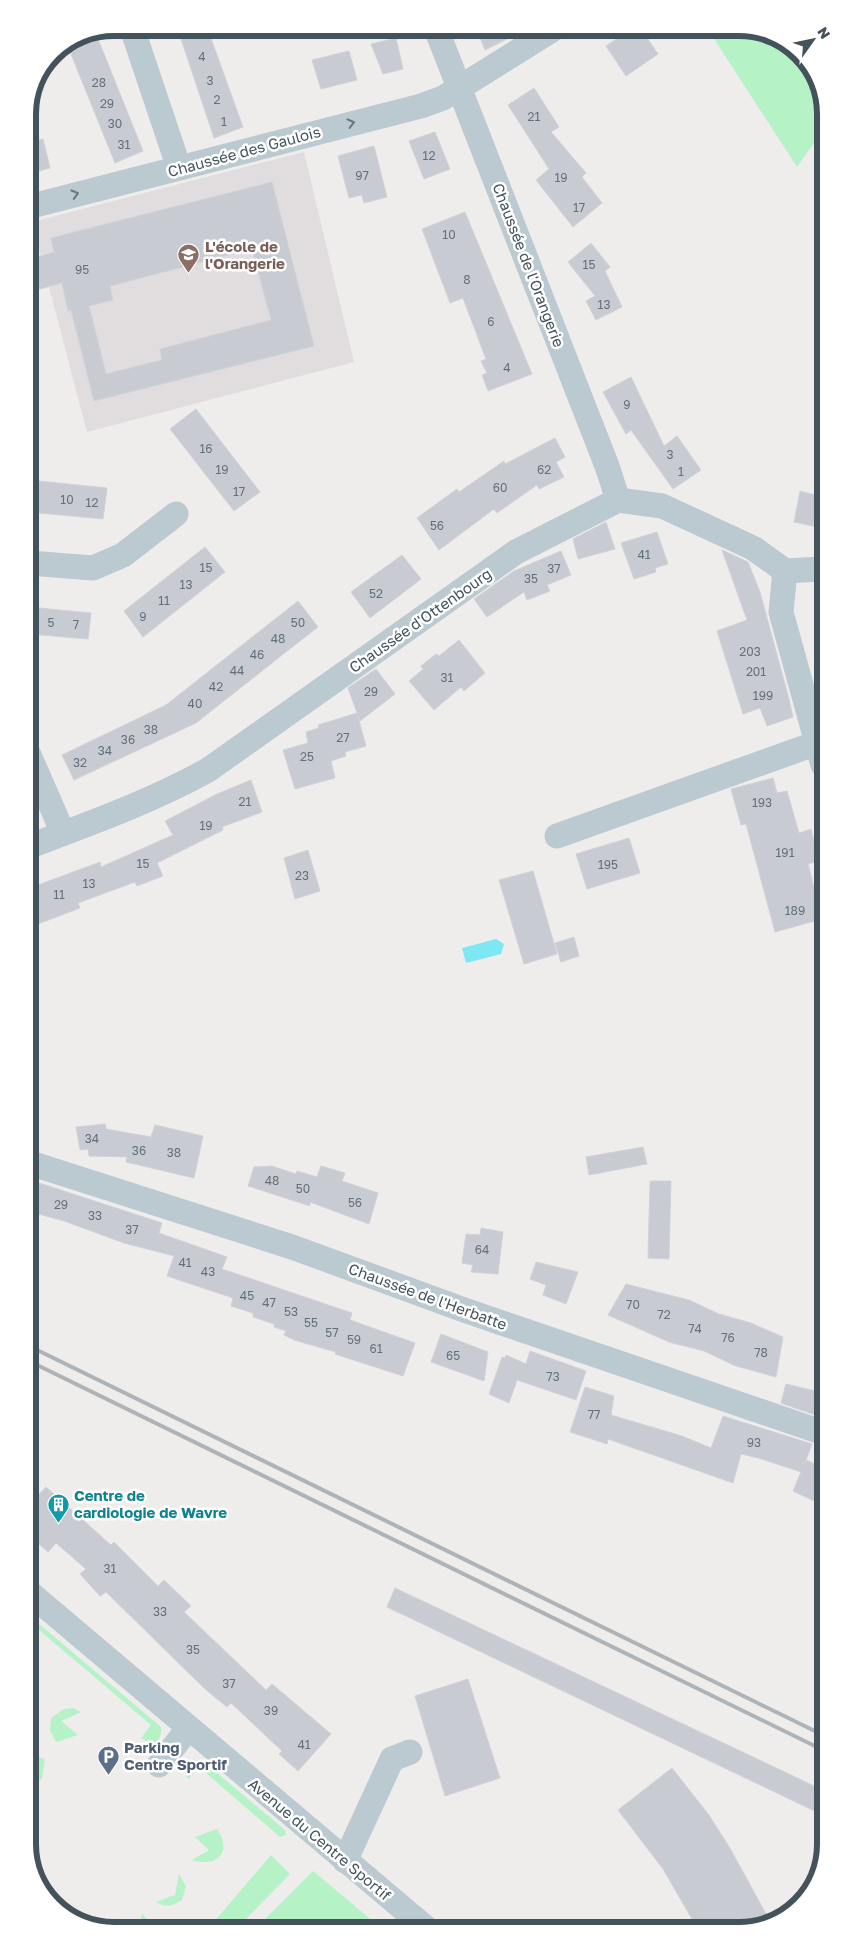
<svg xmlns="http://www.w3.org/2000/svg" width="853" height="1958" font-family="'Golos Text',sans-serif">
  <rect width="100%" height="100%" fill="#efecec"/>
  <path fill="#e1ddde" d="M304,152l50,210 -267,70 -55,-210z"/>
  <g fill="#b5f3c6">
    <path d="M707,28h38l46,17 30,41v47l-24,34z"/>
    <path d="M32,1618l129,109c1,8 -2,16 -11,16l-9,-5 10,-13 -119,-101z"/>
    <path d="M73,1708l8,4 -20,9 17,14 -22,7 -6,-12 1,-12 13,-9z"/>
    <path d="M32,1755l13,4 -3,20 -10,3z"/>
    <path d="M192,1759l12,3 81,68 1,5 -6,2 -81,-70 -11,12 -5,-10z"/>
    <path d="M217,1829c16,23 0,39 -25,31l17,-10 -14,-13z"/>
    <path d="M271,1855l19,19 -54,55 -29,1z"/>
    <path d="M313,1871l68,57 -126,1z"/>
    <path d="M179,1874l7,12 -4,14c-10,6 -15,8 -26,2l19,-7z"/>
    <path d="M142,1913l7,10 1,7h-11z"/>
  </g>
  <path fill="#7de8f4" d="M496,939l8,5 -3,10 -35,9 -4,-15z"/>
  <g fill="#c8ccd2" stroke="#cfd3d9" fill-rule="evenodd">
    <path d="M631,29h10l17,25 -32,22 -20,-30z"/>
    <path d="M477,30h48l-40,20z"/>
    <path d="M179,33h30l34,94 -29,11z"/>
    <path d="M81,34h15l47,117 -28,12 -48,-119z"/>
    <path d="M396,38l7,31 -20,5 -12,-30z"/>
    <path d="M349,51l8,29 -36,9 -9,-29z"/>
    <path d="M534,88l25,39 -8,5 35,41 -4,4 20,26 -29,24 -37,-47 13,-11 -41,-64z"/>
    <path d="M435,132l15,37 -26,10 -15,-38z"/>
    <path d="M43,139l7,29 -22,6v-31z"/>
    <path d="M374,146l13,51 -23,6 -2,-8 -13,3 -11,-42z"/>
    <path d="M272,182l42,164 -220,55 -23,-91 -3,1 -6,-28 -34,9v-32l26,-8 -3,-14zM252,249l19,71 -111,29 2,11 -56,14 -17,-68 24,-6 -3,-14z"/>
    <path d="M465,212l67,162 -44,17 -6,-16 5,-2 -6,-12 5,-2 -23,-61 -13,5 -28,-74z"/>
    <path d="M591,243l19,24 -5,4 17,36 -26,13 -10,-19 9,-5 -27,-34z"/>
    <path d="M631,377l33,69 13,-10 24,34 -28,19 -42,-59 -5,4 -23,-42z"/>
    <path d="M196,409l64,83 -26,19 -64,-82z"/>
    <path d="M555,438l10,19 -9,5 8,15 -25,12 -2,-4 -40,28 -3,-4 -55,41 -22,-32 40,-29 2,3 45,-31 1,3z"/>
    <path d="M29,480l78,8 -4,31 -74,-7z"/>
    <path d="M800,491l22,6v31l-28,-6z"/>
    <path d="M606,522l9,27 -37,10 -5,-20z"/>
    <path d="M657,532l11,32 -13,4 1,4 -22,7 -13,-36z"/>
    <path d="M205,547l20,25 -82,65 -19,-26z"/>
    <path d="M722,550l26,12 12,30 29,107 4,18 -26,9 -7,-18 -17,6 -26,-83 30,-11z"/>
    <path d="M561,551l10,24 -24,10 3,6 -23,9 -3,-8 -37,25 -13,-18 40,-28z"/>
    <path d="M402,555l19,24 -51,39 -19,-26z"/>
    <path d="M298,601l20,26 -27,21 -95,75 -122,57 -12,-25 104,-50z"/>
    <path d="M29,607l62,6 -3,26 -59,-5z"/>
    <path d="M459,640l26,33 -21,18 -3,-4 -27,23 -25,-29 14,-12 -2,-3 15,-12 3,2z"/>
    <path d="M376,669l19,25 -35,27 -12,-33z"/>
    <path d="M357,713l9,33 -21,6 1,4 -15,5 4,17 -40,11 -12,-39 25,-7 -2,-11 13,-4 -1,-3z"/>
    <path d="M773,778l4,15 10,-2 12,42 12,-4 8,32 -11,3 14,55 -47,13 -29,-108 -5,1 -10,-36z"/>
    <path d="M251,780l11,32 -40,15 1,3 -66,33 6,13 -26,10 -2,-4 -57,21 2,5 -50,19v-39l70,-26 1,5 72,-32 -8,-14 52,-27z"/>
    <path d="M629,838l11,35 -53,16 -11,-35z"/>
    <path d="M308,850l12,41 -25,8 -11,-41z"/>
    <path d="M533,871l24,83 -33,10 -25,-84z"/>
    <path d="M574,937l5,19 -18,6 -6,-19z"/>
    <path d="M105,1124l1,5 45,8 4,-12 48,11 -9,42 -68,-16 1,-5 -38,-1 -1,-7 -8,1 -4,-23z"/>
    <path d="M643,1147l4,17 -58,11 -3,-18z"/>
    <path d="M272,1166l24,8 1,-3 20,6 4,-11 24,7 -3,8 36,12 -9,31 -59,-22v4l-62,-20 6,-19z"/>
    <path d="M30,1180l132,43 -3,10 68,24 -5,12 130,44 -2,7 65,23 -12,33 -68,-22 1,-2 -42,-12 -10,-5 2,-4 -12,-4v-3l-21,-7v-4l-22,-7 2,-8 -66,-22 7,-20 -50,-13 -60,-22 -33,-9z"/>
    <path d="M650,1181h21l-2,78 -21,-1z"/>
    <path d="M481,1228l22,4 -5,42 -27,-2 2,-7 -11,-2 4,-29 14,1z"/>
    <path d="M536,1262l42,10 -12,32 -23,-9 3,-10 -16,-6z"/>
    <path d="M626,1284l63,16 30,14 32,9 32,14 -7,40 -40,-11 -32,-15 -35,-9 -61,-27z"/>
    <path d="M441,1334l47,18 -4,29 -53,-19z"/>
    <path d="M530,1351l56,20 -10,29 -59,-20 -8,23 -20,-9 13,-37 3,1 1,-3 20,9z"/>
    <path d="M786,1384l38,9v25l-43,-15z"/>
    <path d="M585,1387l29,9 -3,19 71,21 29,12 12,-32 89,28 -7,19 2,-3 17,9 1,37 -32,-15 8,-19 -43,-14 -17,-4 -8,29 -125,-44 -1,5 -37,-12z"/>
    <path d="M46,1487l65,58 3,-3 44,44 6,-6 27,26 -7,6 82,78 6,-6 59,50 -33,37 -19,-17 3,-3 -51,-48 -4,4 -22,-18 -99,-97 -6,4 -20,-22 6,-5 -30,-26 -8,9 -17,-15v-34z"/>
    <path d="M395,1588l430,203v25l-438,-209z"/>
    <path d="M468,1679l32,99 -55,18 -30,-100z"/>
    <path d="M672,1768l37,47 22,35 40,73 -4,3h-71l-33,-57 -45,-59z"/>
  </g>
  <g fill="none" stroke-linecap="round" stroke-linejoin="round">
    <g stroke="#bbc9d1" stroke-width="25">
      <path d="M437,31l170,435 11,34"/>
      <path d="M134,34l45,134"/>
      <path d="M28,207l393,-101 22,-8 109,-68"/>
      <path d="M29,563l64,5 30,-13 53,-41"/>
      <path d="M785,571l-4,41 42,153"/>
      <path d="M29,755l34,78"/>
      <path d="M557,836l260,-93"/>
      <path d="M30,846c61,-23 120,-44 178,-76l308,-218 102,-52 44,6 91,42 32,23 37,-2"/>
      <path d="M30,1163l262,84 175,64 357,122"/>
      <path d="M31,1594l395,334"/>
      <path d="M159,1765l29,-36"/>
      <path d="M345,1861l47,-102 18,-7"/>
    </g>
    <g stroke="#aeb3b8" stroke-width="4">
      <path d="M31,1347l794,389"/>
      <path d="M31,1362l794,389"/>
    </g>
  </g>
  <defs><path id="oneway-chevron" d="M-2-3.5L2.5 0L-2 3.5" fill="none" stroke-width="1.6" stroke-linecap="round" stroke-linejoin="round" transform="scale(1.25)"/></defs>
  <g stroke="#67767e">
    <use href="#oneway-chevron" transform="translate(351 123) rotate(-14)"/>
    <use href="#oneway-chevron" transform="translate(75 194) rotate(-16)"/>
  </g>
  <defs>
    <symbol id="school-pin" viewBox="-11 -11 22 30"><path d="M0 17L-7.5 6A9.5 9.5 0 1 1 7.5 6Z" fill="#8d6e63" stroke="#fff"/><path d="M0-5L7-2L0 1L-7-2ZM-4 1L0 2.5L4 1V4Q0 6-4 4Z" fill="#fff"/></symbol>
    <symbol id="building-pin" viewBox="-11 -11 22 30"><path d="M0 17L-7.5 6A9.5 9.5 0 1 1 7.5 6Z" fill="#0f9aa8" stroke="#fff"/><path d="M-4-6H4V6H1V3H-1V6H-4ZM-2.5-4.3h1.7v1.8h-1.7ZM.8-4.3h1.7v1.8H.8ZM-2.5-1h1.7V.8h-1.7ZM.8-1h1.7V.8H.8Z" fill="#fff"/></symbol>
    <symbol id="parking-pin" viewBox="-11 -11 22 30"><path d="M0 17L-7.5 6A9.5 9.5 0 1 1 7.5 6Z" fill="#5c6f8a" stroke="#fff"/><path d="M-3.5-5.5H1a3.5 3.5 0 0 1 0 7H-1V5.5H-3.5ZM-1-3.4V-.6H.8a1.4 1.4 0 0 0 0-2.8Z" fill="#fff"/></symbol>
  </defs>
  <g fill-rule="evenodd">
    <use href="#school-pin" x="176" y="242" width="25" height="34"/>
    <use href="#building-pin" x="46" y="1492" width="25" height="34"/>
    <use href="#parking-pin" x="96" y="1744" width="25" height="34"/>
  </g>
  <g text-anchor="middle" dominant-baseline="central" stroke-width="5" stroke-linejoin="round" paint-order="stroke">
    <g font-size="12" fill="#647079">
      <text x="202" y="56">4</text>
      <text x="210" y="80">3</text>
      <text x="99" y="82">28</text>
      <text x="217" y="99">2</text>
      <text x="107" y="103">29</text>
      <text x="534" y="116">21</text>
      <text x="224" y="121">1</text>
      <text x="115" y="123">30</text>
      <text x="124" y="144">31</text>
      <text x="429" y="155">12</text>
      <text x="362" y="175">97</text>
      <text x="561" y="177">19</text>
      <text x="579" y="207">17</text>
      <text x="449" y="234">10</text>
      <text x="589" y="264">15</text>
      <text x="82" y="269">95</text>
      <text x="467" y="279">8</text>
      <text x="604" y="304">13</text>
      <text x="491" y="321">6</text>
      <text x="507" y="367">4</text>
      <text x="627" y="404">9</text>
      <text x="206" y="448">16</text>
      <text x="670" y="454">3</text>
      <text x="222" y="469">19</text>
      <text x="544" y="469">62</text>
      <text x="681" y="471">1</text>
      <text x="500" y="487">60</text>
      <text x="239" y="491">17</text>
      <text x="67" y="499">10</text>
      <text x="92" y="502">12</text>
      <text x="437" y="525">56</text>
      <text x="644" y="554">41</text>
      <text x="206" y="567">15</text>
      <text x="554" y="568">37</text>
      <text x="531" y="578">35</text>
      <text x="186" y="584">13</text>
      <text x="376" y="593">52</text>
      <text x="164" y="600">11</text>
      <text x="143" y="616">9</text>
      <text x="51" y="622">5</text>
      <text x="298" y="622">50</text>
      <text x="76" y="624">7</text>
      <text x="278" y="638">48</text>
      <text x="750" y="651">203</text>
      <text x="257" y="654">46</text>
      <text x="237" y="670">44</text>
      <text x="756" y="671">201</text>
      <text x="447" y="677">31</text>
      <text x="216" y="686">42</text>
      <text x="371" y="691">29</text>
      <text x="763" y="695">199</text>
      <text x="195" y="703">40</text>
      <text x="151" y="729">38</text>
      <text x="343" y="737">27</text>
      <text x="128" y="739">36</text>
      <text x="105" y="750">34</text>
      <text x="307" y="756">25</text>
      <text x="80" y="762">32</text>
      <text x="245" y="801">21</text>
      <text x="762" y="802">193</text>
      <text x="206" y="825">19</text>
      <text x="785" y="852">191</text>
      <text x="143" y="863">15</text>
      <text x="608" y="864">195</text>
      <text x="302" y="875">23</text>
      <text x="89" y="883">13</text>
      <text x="59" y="894">11</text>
      <text x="795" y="910">189</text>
      <text x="92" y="1138">34</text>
      <text x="139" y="1150">36</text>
      <text x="174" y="1152">38</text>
      <text x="272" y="1180">48</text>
      <text x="303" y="1188">50</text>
      <text x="355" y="1202">56</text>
      <text x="61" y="1204">29</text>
      <text x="95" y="1215">33</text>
      <text x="132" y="1229">37</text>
      <text x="482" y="1249">64</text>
      <text x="185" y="1262">41</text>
      <text x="208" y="1271">43</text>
      <text x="247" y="1295">45</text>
      <text x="269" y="1302">47</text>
      <text x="633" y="1304">70</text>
      <text x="291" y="1311">53</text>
      <text x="664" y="1314">72</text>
      <text x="311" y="1322">55</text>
      <text x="695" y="1328">74</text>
      <text x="332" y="1332">57</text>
      <text x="728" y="1337">76</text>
      <text x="354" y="1339">59</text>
      <text x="376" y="1348">61</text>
      <text x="761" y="1352">78</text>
      <text x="453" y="1355">65</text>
      <text x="553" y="1376">73</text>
      <text x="594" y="1414">77</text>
      <text x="754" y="1442">93</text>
      <text x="110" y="1568">31</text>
      <text x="160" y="1611">33</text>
      <text x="193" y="1649">35</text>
      <text x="229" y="1683">37</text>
      <text x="271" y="1710">39</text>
      <text x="304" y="1744">41</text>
    </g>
    <g font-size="15" fill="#43525b" stroke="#fff">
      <text transform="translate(244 151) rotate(-15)">Chaussée des Gaulois</text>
      <text transform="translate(529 265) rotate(69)">Chaussée de l'Orangerie</text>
      <text transform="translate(420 620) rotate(-35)">Chaussée d'Ottenbourg</text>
      <text transform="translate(428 1296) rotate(20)">Chaussée de l'Herbatte</text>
      <text transform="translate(320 1839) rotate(40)">Avenue du Centre Sportif</text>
    </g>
    <g font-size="15" font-weight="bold" fill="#785e54" stroke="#fff" text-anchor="start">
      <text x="205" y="246">L'école de<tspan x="205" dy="17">l'Orangerie</tspan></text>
    </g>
    <g font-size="15" font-weight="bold" fill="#0d838f" stroke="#fff" text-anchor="start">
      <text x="74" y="1495">Centre de<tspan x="74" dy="17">cardiologie de Wavre</tspan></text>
    </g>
    <g font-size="15" font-weight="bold" fill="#4e5e75" stroke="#fff" text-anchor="start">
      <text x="124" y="1747">Parking<tspan x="124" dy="17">Centre Sportif</tspan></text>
    </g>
  </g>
  <path d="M0 0H853V1958H0ZM114 36H739A78 78 0 0 1 817 114V1844A78 78 0 0 1 739 1922H114A78 78 0 0 1 36 1844V114A78 78 0 0 1 114 36Z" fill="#fff" fill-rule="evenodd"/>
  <path fill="none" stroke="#43525b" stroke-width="6" d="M114 36H739A78 78 0 0 1 817 114V1844A78 78 0 0 1 739 1922H114A78 78 0 0 1 36 1844V114A78 78 0 0 1 114 36Z"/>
  <g transform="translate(813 40) rotate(57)" stroke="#ffffff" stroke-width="4" paint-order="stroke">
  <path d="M0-4L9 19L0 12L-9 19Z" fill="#43525b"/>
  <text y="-8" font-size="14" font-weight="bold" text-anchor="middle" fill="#43525b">N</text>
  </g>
</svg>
